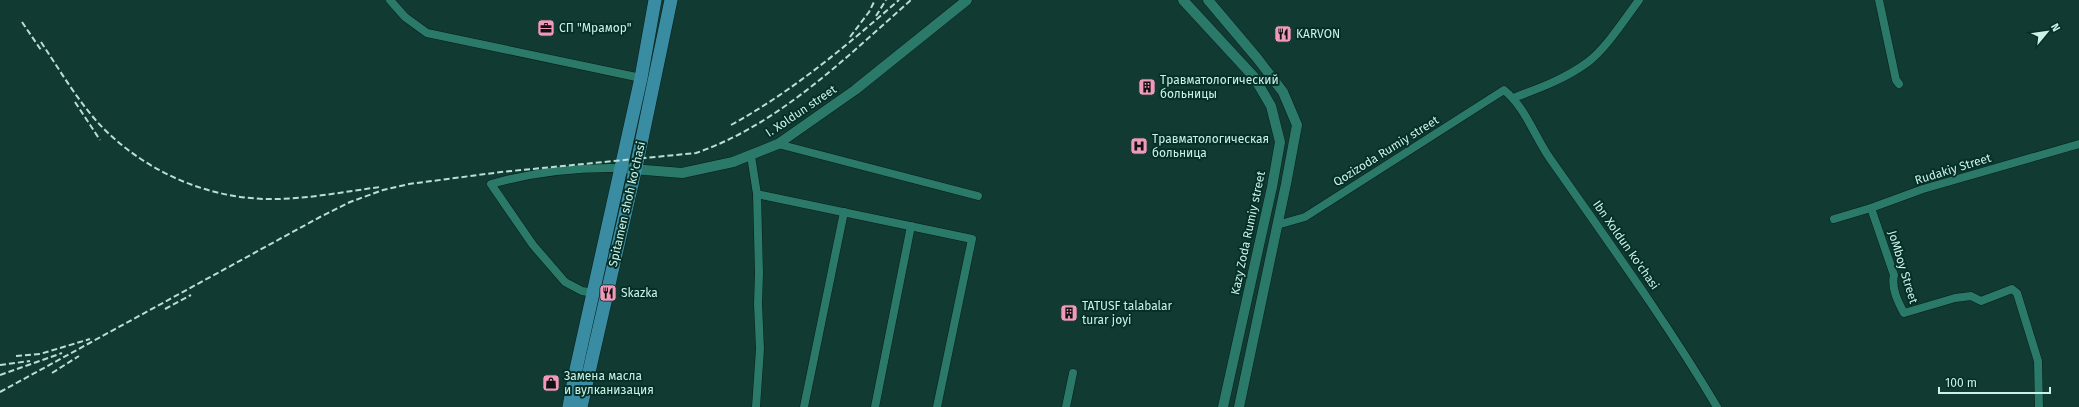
<svg xmlns="http://www.w3.org/2000/svg" width="2079" height="407" font-family="'Fira Sans',sans-serif">
  <rect width="100%" height="100%" fill="#113b32"/>
  <g fill="none" stroke-linecap="round" stroke-linejoin="round">
    <defs>
      <g id="minor">
        <path d="M390,0l15,17 22,16 214,45"/>
        <path d="M1879,0l17,80 3,4"/>
        <path d="M1513,98c27,-10 52,-19 75,-36 19,-15 36,-42 51,-62"/>
        <path d="M778,144l200,52"/>
        <path d="M751,156l6,38 2,79 -1,31 2,45 -4,58"/>
        <path d="M757,194l215,45 -35,168"/>
        <path d="M1871,208l23,67c-3,13 4,27 10,38l51,-15 16,-2 10,5 31,-12 5,4 21,68 1,46"/>
        <path d="M1834,219l37,-11 52,-19 156,-45"/>
        <path d="M1277,225l28,-8 199,-127c21,17 30,45 45,67 58,83 117,164 168,250"/>
        <path d="M594,293l-12,-2 -17,-9 -32,-37 -42,-61c42,-12 85,-17 129,-16"/>
        <path d="M804,407l40,-195"/>
        <path d="M875,407l36,-181"/>
        <path d="M1066,407l7,-34"/>
      </g>
      <g id="tertiary">
        <path d="M1183,0l71,77 17,29 9,36 -8,45 -49,220"/>
        <path d="M1208,0l49,58 26,34 14,33 -11,59 -47,223"/>
        <path d="M620,168l62,5 51,-11 45,-18 77,-54 112,-90"/>
      </g>
      <g id="primary">
        <path d="M569,407l6,-33 66,-296 14,-78"/>
        <path d="M581,407l57,-249 33,-158"/>
      </g>
    </defs>
    <use href="#minor" stroke="#071f1a" stroke-width="9"/>
    <use href="#tertiary" stroke="#071f1a" stroke-width="11"/>
    <use href="#primary" stroke="#071f1a" stroke-width="14"/>
    <use href="#minor" stroke="#2a7969" stroke-width="8"/>
    <use href="#tertiary" stroke="#2a7969" stroke-width="10"/>
    <use href="#primary" stroke="#3a8ca2" stroke-width="13"/>
    <g stroke="#b9ded5" stroke-width="2" stroke-dasharray="6 3" stroke-linecap="butt">
      <path d="M876,16l10,-16"/>
      <path d="M22,22l19,28"/>
      <path d="M850,37l19,-25 6,-12"/>
      <path d="M41,42c20,30 39,63 64,88 43,42 100,67 160,69 38,1 77,-7 115,-12"/>
      <path d="M75,102l25,38"/>
      <path d="M731,125c62,-34 115,-79 168,-125"/>
      <path d="M165,309l26,-14"/>
      <path d="M16,356l24,-2 50,-15"/>
      <path d="M0,365l30,-4"/>
      <path d="M52,373l27,-17"/>
      <path d="M0,375l62,-22"/>
      <path d="M0,392l320,-175 30,-15 33,-12 26,-6 92,-12 195,-19c84,-29 149,-95 215,-153"/>
    </g>
  </g>
  <defs>
    <symbol id="office-square" viewBox="-11 -11 22 22"><rect x="-9" y="-9" width="18" height="18" rx="4" fill="#ef9ab8" stroke="#053028"/><path d="M-6-3h4V-5.5h4V-3h4V5H-6ZM-1-4.5V-3h2v-1.5ZM-6 0V1H6V0Z" fill="#111"/></symbol>
    <symbol id="restaurant-square" viewBox="-11 -11 22 22"><rect x="-9" y="-9" width="18" height="18" rx="4" fill="#ef9ab8" stroke="#053028"/><path d="M-5-6h1v4h1v-4h1v4h1v-4h1v5L-1.5 .5V6h-2V.5L-5-1ZM5-6V6H3V1.5H1.5Q1.5-4 5-6Z" fill="#111"/></symbol>
    <symbol id="building-square" viewBox="-11 -11 22 22"><rect x="-9" y="-9" width="18" height="18" rx="4" fill="#ef9ab8" stroke="#053028"/><path d="M-4-6H4V6H1V3H-1V6H-4ZM-2.5-4.3h1.7v1.8h-1.7ZM.8-4.3h1.7v1.8H.8ZM-2.5-1h1.7V.8h-1.7ZM.8-1h1.7V.8H.8Z" fill="#111"/></symbol>
    <symbol id="hospital-square" viewBox="-11 -11 22 22"><rect x="-9" y="-9" width="18" height="18" rx="4" fill="#ef9ab8" stroke="#053028"/><path d="M-5-5h3v3.5h4V-5h3V5h-3V1.5h-4V5h-3Z" fill="#111"/></symbol>
    <symbol id="shop-square" viewBox="-11 -11 22 22"><rect x="-9" y="-9" width="18" height="18" rx="4" fill="#ef9ab8" stroke="#053028"/><path d="M-5-2.5h2.3a2.7 3.5 0 0 1 5.4 0H5L5.5 6h-11ZM-1.5-2.5h3a1.5 2.3 0 0 0-3 0Z" fill="#111"/></symbol>
  </defs>
  <g fill-rule="evenodd">
    <use href="#office-square" x="536" y="18" width="20" height="20"/>
    <use href="#restaurant-square" x="1273" y="24" width="20" height="20"/>
    <use href="#building-square" x="1137" y="77" width="20" height="20"/>
    <use href="#hospital-square" x="1129" y="136" width="20" height="20"/>
    <use href="#restaurant-square" x="598" y="283" width="20" height="20"/>
    <use href="#building-square" x="1059" y="303" width="20" height="20"/>
    <use href="#shop-square" x="541" y="373" width="20" height="20"/>
  </g>
  <g text-anchor="middle" dominant-baseline="central" stroke-width="4" stroke-linejoin="round" paint-order="stroke">
    <g font-size="12" fill="#ccf1e7" stroke="#053028" text-anchor="start">
      <text x="559" y="28">СП "Мрамор"</text>
      <text x="1296" y="34">KARVON</text>
      <text x="1160" y="80">Травматологический<tspan x="1160" dy="14">больницы</tspan></text>
      <text x="1152" y="139">Травматологическая<tspan x="1152" dy="14">больница</tspan></text>
      <text x="621" y="293">Skazka</text>
      <text x="1082" y="306">TATUSF talabalar<tspan x="1082" dy="14">turar joyi</tspan></text>
      <text x="564" y="376">Замена масла<tspan x="564" dy="14">и вулканизация</tspan></text>
    </g>
    <g font-size="12" fill="#ccf1e7" stroke="#053028">
      <text transform="translate(801 111) rotate(-34)">I. Xoldun street</text>
      <text transform="translate(1386 151) rotate(-32)">Qozizoda Rumiy street</text>
      <text transform="translate(1953 169) rotate(-17)">Rudakiy Street</text>
      <text transform="translate(627 204) rotate(-77)">Spitamen shoh ko'chasi</text>
      <text transform="translate(1248 233) rotate(-78)">Kazy Zoda Rumiy street</text>
      <text transform="translate(1626 245) rotate(55)">Ibn Xoldun ko'chasi</text>
      <text transform="translate(1903 267) rotate(73)">JoMboy Street</text>
    </g>
  </g>
  <g transform="translate(2047 32) rotate(61)" stroke="#053028" stroke-width="3" paint-order="stroke">
  <path d="M0-3L7 15L0 10L-7 15Z" fill="#ccf1e7"/>
  <text y="-6" font-size="11" font-weight="bold" text-anchor="middle" fill="#ccf1e7">N</text>
  </g>
  <path d="M1939 387v6h111v-6" fill="none" stroke="#ccf1e7" stroke-width="2"/>
  <text x="1945" y="387" font-size="12" fill="#ccf1e7" stroke="#053028" stroke-width="3" paint-order="stroke">100 m</text>
</svg>
